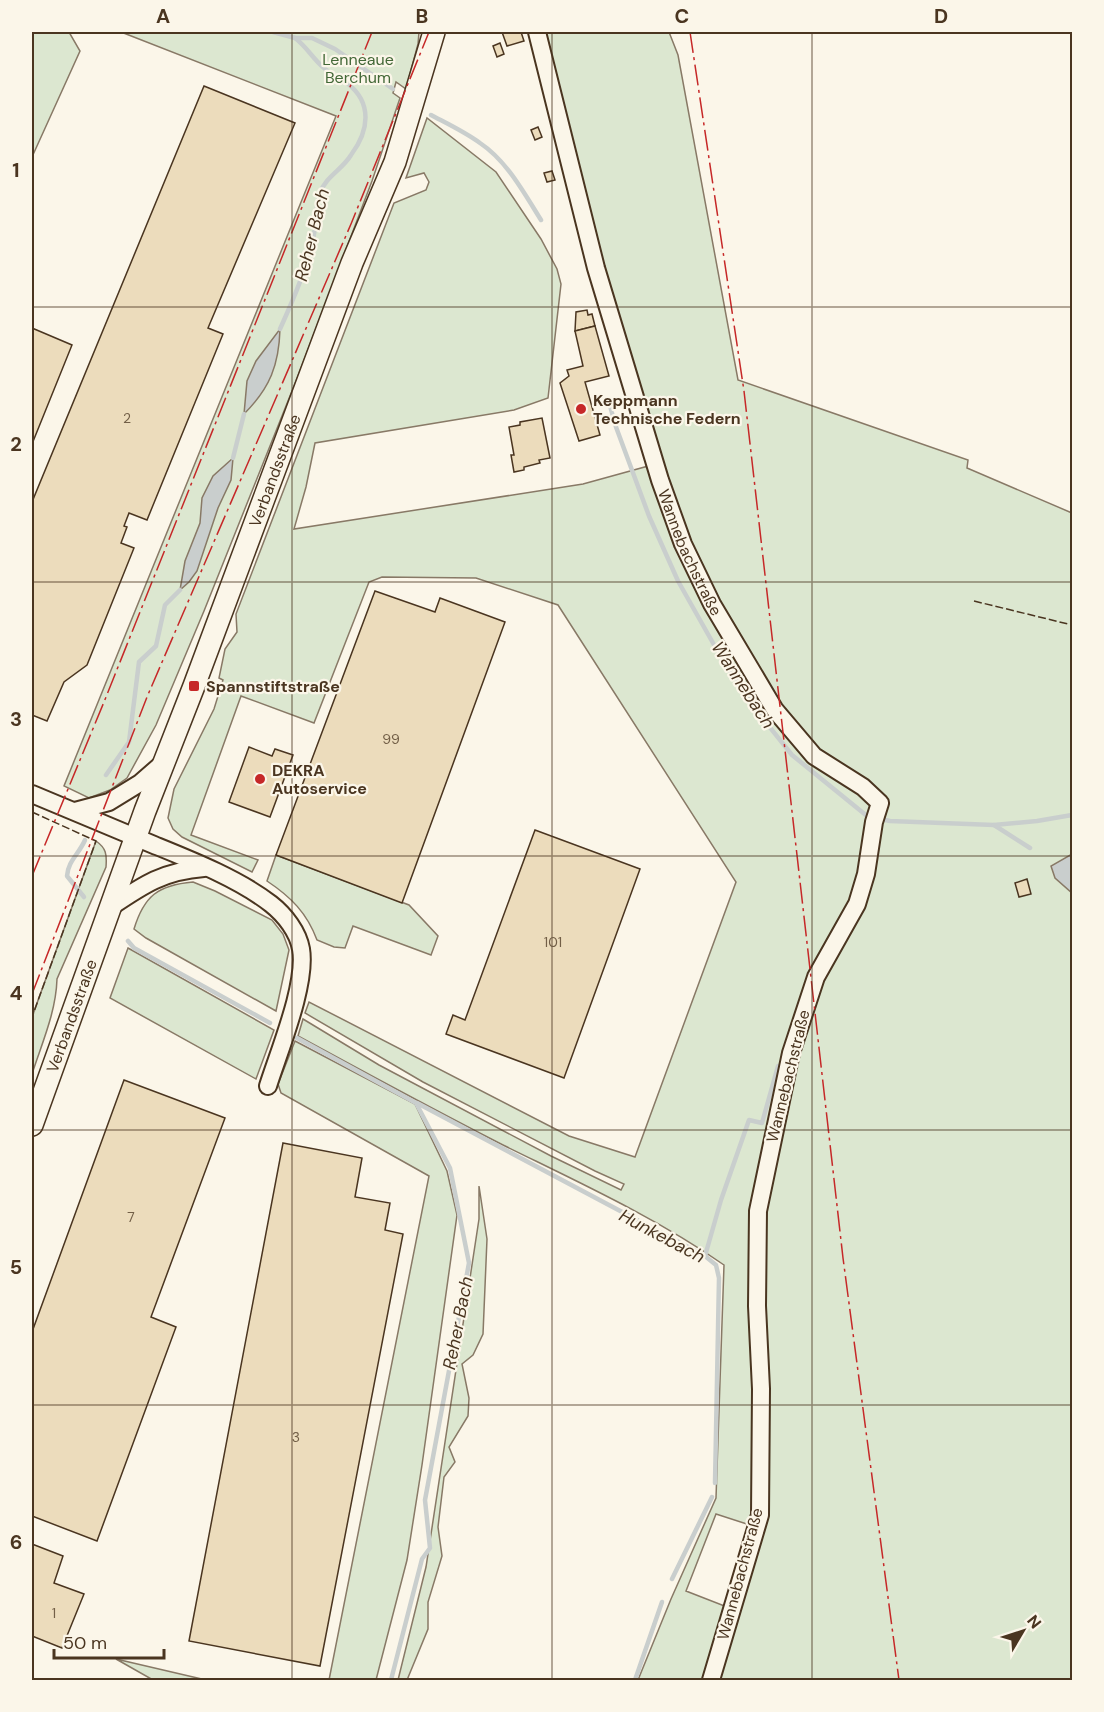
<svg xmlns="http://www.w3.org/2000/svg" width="1104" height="1712" font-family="'DM Sans',sans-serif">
  <rect width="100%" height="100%" fill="#fbf6e9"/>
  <g fill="#dce7d0" stroke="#887966" stroke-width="1.5" fill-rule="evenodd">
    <path d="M32,32h37l11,19 -48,106z"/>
    <path d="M121,32h298l-1,12 -12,45 -10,-7 -3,11 7,5 -28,83 -74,195 -94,235 -48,114 -29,53 -17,12 -21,8 -25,-12 272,-670z"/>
    <path d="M541,32h128l9,23 60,325 230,80 -1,8 105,45v1167h-362l13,-58 -17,58h-68l33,-81 45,-101 8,-233c-69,-48 -146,-83 -221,-120 -69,-35 -137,-72 -205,-109l5,-17 76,46 172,91 70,34 3,-6 -29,-13 -172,-89 -118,-69 4,-11 260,134 66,21 101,-275 -178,-277 -82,-27 -94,-1 -13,5 -55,141 -73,-27 -50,139 67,25 -6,12 -70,-35 -9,-8 -5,-11 6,-29 40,-80 9,-29 -4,-2 6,-29 12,-17 -1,-18 158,-411 32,-13 3,-8 -5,-9 -18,5 21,-60 69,54 45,67 16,30 4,15 -13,114 -34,12 -199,33 -9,44 -12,42 289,-45 69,-19 27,81 30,61 64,105 39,46 49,31 13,13 -7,47 -14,55 -41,78 8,1 42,-77 14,-52 2,-31 7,-19 -21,-19 -47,-32 -40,-45 -62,-104 -29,-61 -23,-63 -86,-306zM716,1514l37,12 -26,81 -41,-16z"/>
    <path d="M96,841c10,7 11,13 10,26l-49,112c-1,33 -15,64 -25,95v-57z"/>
    <path d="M276,855l133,50 29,31 -7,19 -78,-29 -8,22 -11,-1 -17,-7c-10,-27 -26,-43 -50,-59z"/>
    <path d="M193,882l22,9 57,29 11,14 6,16 -13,61 -130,-73 -12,-9c10,-33 24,-44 59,-47z"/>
    <path d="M128,948l146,82 -18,49 -146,-81z"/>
    <path d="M295,1041l120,63 32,67 10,44 -35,250 -15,95 -31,120h-47l100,-504 -148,-83 -3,-9z"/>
    <path d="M479,1186l8,53 -4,95 -10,21 -11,9 7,34 -1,18 -19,31 6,15 -11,15 -6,50 4,29 -14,46v27l-21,51h-9l28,-113 53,-348z"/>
    <path d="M116,1659l90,21h-53z"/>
  </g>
  <g fill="#c9cecd" stroke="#887966" stroke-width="1.5">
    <path d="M280,329c-1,36 -10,59 -36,85l3,-33 9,-20z"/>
    <path d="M233,458l-2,22 -13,28 -21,63 -8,11 -9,8 5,-29 15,-38 2,-25 11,-22z"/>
    <path d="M1072,854v39l-17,-15 -4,-12z"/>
  </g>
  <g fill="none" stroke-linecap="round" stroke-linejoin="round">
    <g stroke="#c9cecd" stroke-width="4.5">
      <path d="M273,32l22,6h17l23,11 58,40"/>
      <path d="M431,115c17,9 34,17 49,28 27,18 44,50 61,77"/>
      <path d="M280,329c14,-31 27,-61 34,-95 3,-13 1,-28 6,-41 6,-17 22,-23 31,-38 18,-24 22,-52 -4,-72 -7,-6 -17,-9 -23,-15 -11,-9 -17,-21 -29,-30"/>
      <path d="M608,399l8,28 33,89 29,65 44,78 34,51 36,45 75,61 23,5 104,4 43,-4 35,-6"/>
      <path d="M233,458l11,-44"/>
      <path d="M106,775l23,-33 10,-80 17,-16 9,-41 15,-15"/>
      <path d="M994,825l36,23"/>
      <path d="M84,897l-17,-21c1,-15 12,-22 18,-36"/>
      <path d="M128,941l6,7 136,75"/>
      <path d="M297,1038l119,65 34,65 19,95 -44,237 5,48 -8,11 -31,121"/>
      <path d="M417,1103l288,153 11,9 3,13 -4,205"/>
      <path d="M705,1256l16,-56 28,-80 13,3 16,-57"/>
      <path d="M672,1579l40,-82"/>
      <path d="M635,1680l27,-78"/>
    </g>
  </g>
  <g fill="#ecdcbc" stroke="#4a3520" stroke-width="1.5">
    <path d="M502,32h19l3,9 -17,5z"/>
    <path d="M500,43l4,11 -7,3 -4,-11z"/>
    <path d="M204,86l91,37 -87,205 15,6 -76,186 -18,-7 -5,13 3,1 -6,16 13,5 -47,117 -23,17 -17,39 -15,-6v-213z"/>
    <path d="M538,127l4,10 -7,3 -4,-10z"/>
    <path d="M552,171l3,9 -8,2 -3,-9z"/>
    <path d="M587,310l1,5 4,-1 3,12 -20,5 1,-19z"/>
    <path d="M595,326l14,50 -24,6 15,53 -21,6 -19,-58 9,-7 -2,-6 16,-4 -8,-35z"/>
    <path d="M32,328l40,17 -40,99z"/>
    <path d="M542,418l8,40 -11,2 1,3 -16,4v3l-10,2 -3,-17h3l-5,-28 11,-2v-3z"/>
    <path d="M375,591l60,21 5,-14 65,24 -103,281 -126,-48z"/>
    <path d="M249,747l23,9 3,-7 18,6 -23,62 -41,-15z"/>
    <path d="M535,830l105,39 -76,209 -118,-44 7,-19 12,5z"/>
    <path d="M1027,879l4,15 -12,3 -4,-14z"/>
    <path d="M124,1080l101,38 -74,199 25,10 -79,214 -65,-25v-184z"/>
    <path d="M283,1143l79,15 -7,39 35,6 -5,27 18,4 -83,432 -131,-25z"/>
    <path d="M32,1544l31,12 -9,27 30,11 -22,54 -30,-12z"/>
  </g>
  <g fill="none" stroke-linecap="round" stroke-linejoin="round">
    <defs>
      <g id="minor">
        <path id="s1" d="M537,32l59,236 64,212 23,64 29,60 63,106 39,46 49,31 17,16 -6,19 -8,52 -9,30 -41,73 -25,76 -33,158 -1,95 4,83 -1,126 -49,165"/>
        <path d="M32,794c40,17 81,34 122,51 37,15 85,34 117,59 14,11 27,28 30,45 6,35 -22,102 -33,137"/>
        <path d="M75,811l34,-9 31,-19 23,-20"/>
        <path d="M109,908c34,-23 54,-37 95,-40"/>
      </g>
      <g id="major">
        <path id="s2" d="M32,1125l113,-314 49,-125 158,-423 43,-101 39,-130"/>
      </g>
    </defs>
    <use href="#minor" stroke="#4a3520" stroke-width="20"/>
    <use href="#major" stroke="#4a3520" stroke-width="24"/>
    <use href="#minor" stroke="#fbf6e9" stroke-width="16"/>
    <use href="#major" stroke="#fbf6e9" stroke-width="21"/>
    <g stroke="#4a3520" stroke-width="1.5" stroke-dasharray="8 3" stroke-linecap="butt">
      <path d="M974,601l98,24"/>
      <path d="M32,812l64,29 -64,176"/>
    </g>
    <g stroke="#c62828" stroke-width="1.5" stroke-dasharray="21 4.5 3 4.5" stroke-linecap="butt">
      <path d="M690,32l54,359 99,867 56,422"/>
      <path d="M32,876l72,-174 268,-670"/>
      <path d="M32,994l115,-297 204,-473 78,-192"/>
    </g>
  </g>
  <path fill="none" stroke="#4a3520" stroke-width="1.5" stroke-opacity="0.55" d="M292,32v1648M552,32v1648M812,32v1648M32,307h1040M32,582h1040M32,856h1040M32,1130h1040M32,1405h1040"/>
  <g fill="#c62828" stroke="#fbf6e9" stroke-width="2">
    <circle cx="581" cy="409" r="6"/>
    <rect x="188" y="680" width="12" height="12" rx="3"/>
    <circle cx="260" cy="779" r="6"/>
  </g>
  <g text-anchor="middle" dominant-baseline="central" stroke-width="4.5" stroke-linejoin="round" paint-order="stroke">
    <g font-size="14" fill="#725f47">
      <text x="127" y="418">2</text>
      <text x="391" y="739">99</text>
      <text x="553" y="942">101</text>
      <text x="131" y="1217">7</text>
      <text x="296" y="1437">3</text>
      <text x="54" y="1613">1</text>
    </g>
    <g font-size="16" fill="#436837" stroke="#fbf6e9">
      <text x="358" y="59">Lenneaue<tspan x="358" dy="18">Berchum</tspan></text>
    </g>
    <g font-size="16" font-weight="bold" fill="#4a3520" stroke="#fbf6e9" text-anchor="start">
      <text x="593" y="400">Keppmann<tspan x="593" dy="18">Technische Federn</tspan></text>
      <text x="206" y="686">Spannstiftstraße</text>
      <text x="272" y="770">DEKRA<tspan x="272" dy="18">Autoservice</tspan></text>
    </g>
    <g font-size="16" fill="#4a3520" stroke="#fbf6e9">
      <text stroke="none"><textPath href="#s2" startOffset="698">Verbandsstraße</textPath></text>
      <text stroke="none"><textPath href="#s1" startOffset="543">Wannebachstraße</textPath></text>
      <text stroke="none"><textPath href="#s2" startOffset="116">Verbandsstraße</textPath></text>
      <text transform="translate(788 1076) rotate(-76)">Wannebachstraße</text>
      <text transform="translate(740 1574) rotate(-75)">Wannebachstraße</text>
    </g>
    <g font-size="18" font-style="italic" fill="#4a3520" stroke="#fbf6e9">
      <text transform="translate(312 235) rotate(-76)">Reher Bach</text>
      <text transform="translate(743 685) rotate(57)">Wannebach</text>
      <text transform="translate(662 1236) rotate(28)">Hunkebach</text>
      <text transform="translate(458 1323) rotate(-79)">Reher Bach</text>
    </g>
  </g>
  <rect width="1104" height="1712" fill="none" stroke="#fbf6e9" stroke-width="66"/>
  <g transform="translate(1023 1631) rotate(51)" stroke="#fbf6e9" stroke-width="4.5" paint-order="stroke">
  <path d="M0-4.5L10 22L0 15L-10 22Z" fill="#4a3520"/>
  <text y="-9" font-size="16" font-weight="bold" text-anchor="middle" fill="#4a3520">N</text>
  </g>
  <path d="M54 1649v9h110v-9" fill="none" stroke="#4a3520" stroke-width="3"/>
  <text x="63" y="1649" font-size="18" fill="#4a3520" stroke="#fbf6e9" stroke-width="4.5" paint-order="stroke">50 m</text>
  <rect x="33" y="33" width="1038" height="1646" fill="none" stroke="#4a3520" stroke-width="2"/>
  <g font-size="20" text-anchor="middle" font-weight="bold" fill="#4a3520">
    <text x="163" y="23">A</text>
    <text x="422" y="23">B</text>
    <text x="682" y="23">C</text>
    <text x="941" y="23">D</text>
    <text x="16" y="177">1</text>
    <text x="16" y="451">2</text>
    <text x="16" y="726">3</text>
    <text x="16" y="1000">4</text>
    <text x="16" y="1274">5</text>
    <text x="16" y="1549">6</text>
  </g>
</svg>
